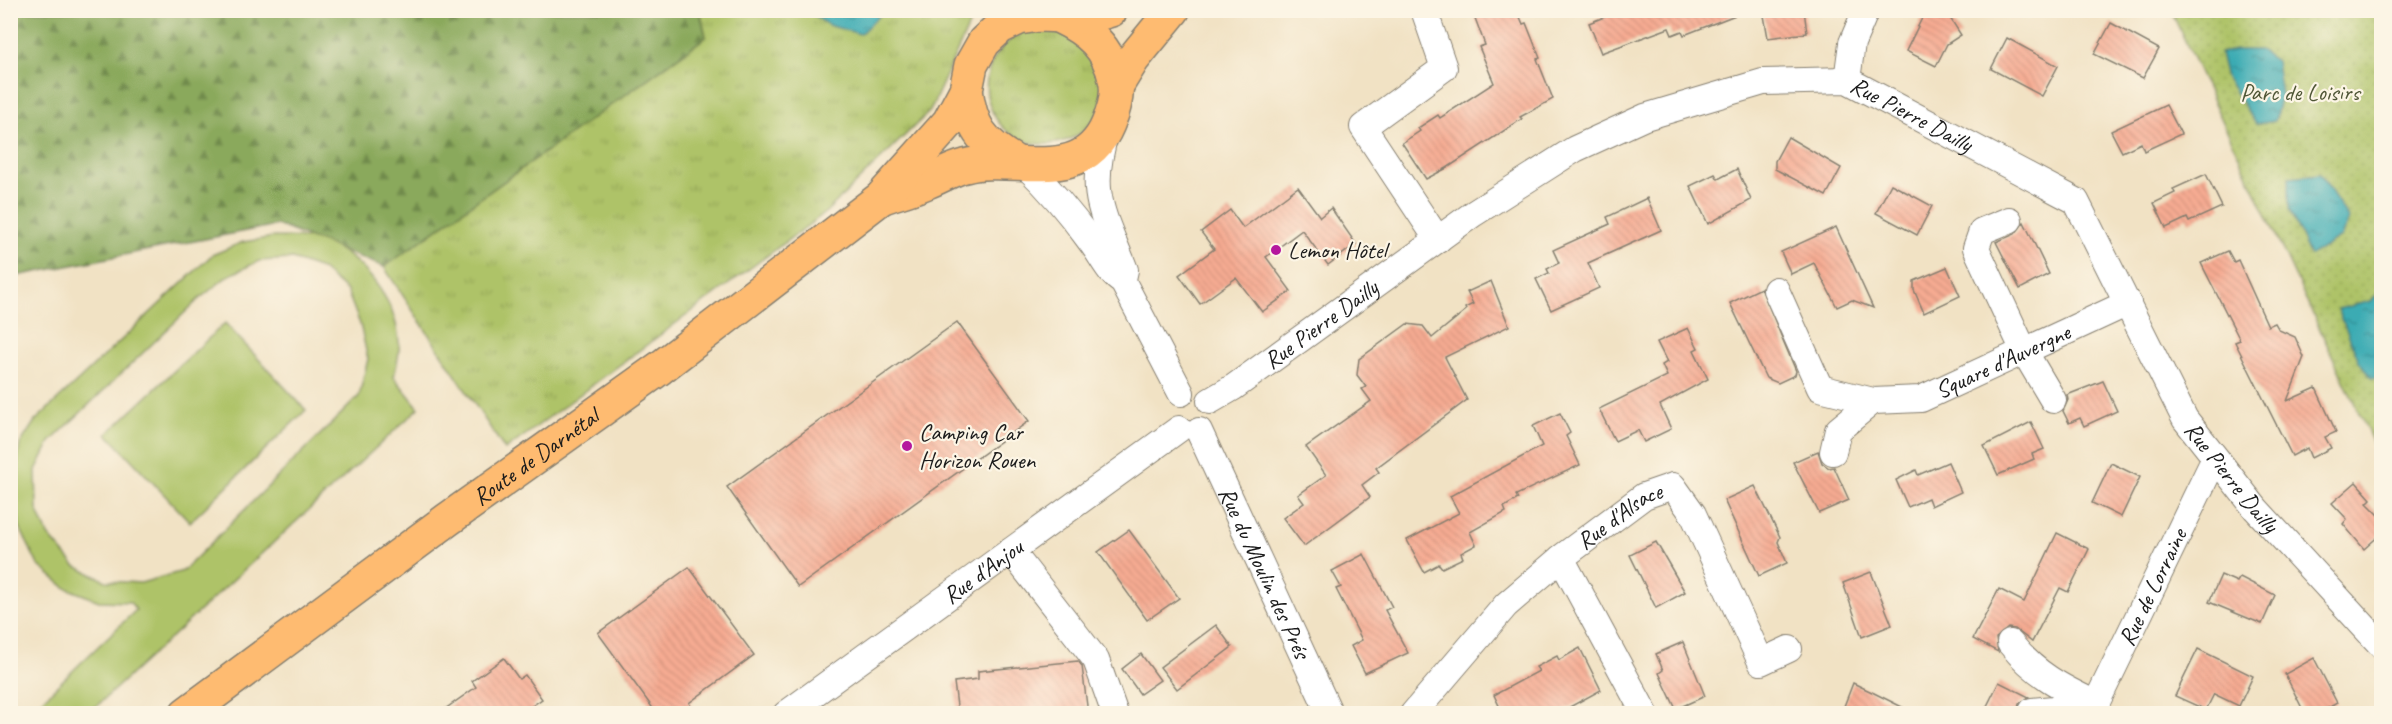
<svg xmlns="http://www.w3.org/2000/svg" width="2392" height="724" font-family="Caveat,sans-serif">
  <defs>
    <pattern id="grass-tufts" width="24" height="20" patternUnits="userSpaceOnUse" patternTransform="scale(1.5)"><rect width="24" height="20" fill="#aec367"/><path d="M3 7l-1-3M5 7V3M7 7l1-3M15 17l-1-3M17 17v-4M19 17l1-3" fill="none" stroke="#95a759"/></pattern>
    <pattern id="forest-firs" width="22" height="20" patternUnits="userSpaceOnUse" patternTransform="scale(1.5)"><rect width="22" height="20" fill="#8aa95c"/><path d="M5 1l3.5 6h-7zM16 11l3.5 6h-7z" fill="#70894b"/></pattern>
    <pattern id="park-dots" width="8" height="8" patternUnits="userSpaceOnUse" patternTransform="scale(1.5)"><rect width="8" height="8" fill="#aec367"/><path d="M2 2h.1M6 6h.1" fill="none" stroke="#95a759" stroke-width="1.8" stroke-linecap="round"/></pattern>
    <pattern id="water-ripples" width="26" height="14" patternUnits="userSpaceOnUse" patternTransform="scale(1.5)"><rect width="26" height="14" fill="#3aabb3"/><path d="M2 4q2-2 4 0t4 0M15 11q2-2 4 0t4 0" fill="none" stroke="#308a91"/></pattern>
    <pattern id="building-back-hatch" width="6" height="6" patternUnits="userSpaceOnUse" patternTransform="scale(1.5)"><rect width="6" height="6" fill="#f6ab92"/><path d="M-1 5l2 2M0 0l6 6M5-1l2 2" fill="none" stroke="#d2937d"/></pattern>
  </defs>
  <rect width="100%" height="100%" fill="#fcf5e5"/>
  <filter id="ink" filterUnits="userSpaceOnUse"><feTurbulence type="fractalNoise" baseFrequency=".0167" numOctaves="2"/><feDisplacementMap in="SourceGraphic" scale="12" xChannelSelector="R" yChannelSelector="G"/><feConvolveMatrix kernelMatrix="1 2 1 2 8 2 1 2 1" color-interpolation-filters="sRGB"/></filter>
  <filter id="wash" filterUnits="userSpaceOnUse"><feTurbulence type="fractalNoise" baseFrequency=".008" numOctaves="4" result="noise"/><feDisplacementMap in="SourceGraphic" scale="24" xChannelSelector="R" yChannelSelector="G"/><feGaussianBlur stdDeviation="1.35" result="paint"/><feColorMatrix in="noise" values="0 0 0 0 0 0 0 0 0 0 0 0 0 0 0 0 0 1.4 0 .05"/><feComposite in="paint" operator="in"/></filter>
  <g filter="url(#wash)">
    <rect width="100%" height="100%" fill="#f1e2c4"/>
    <g fill="url(#grass-tufts)" stroke="#657042" stroke-width="1.5">
      <path d="M700,11h279l-4,1 -45,99 -104,101 -321,238 -121,-183 322,-230z"/>
      <path d="M1031,28l38,3 35,44c-2,11 -1,26 -5,36 -5,11 -18,24 -29,28 -77,29 -122,-76 -39,-111z"/>
    </g>
    <path fill="url(#forest-firs)" stroke="#53623c" stroke-width="1.5" d="M11,11h689l6,26 -322,230 -107,-42 -266,52z"/>
    <path fill="url(#park-dots)" stroke="#657042" stroke-width="1.5" d="M2171,11h210v449z"/>
    <g fill="#aec367" stroke="#657042" stroke-width="1.5" fill-rule="evenodd">
      <path d="M275,237c13,1 30,-1 42,3 43,13 80,59 82,104 1,11 -3,23 -5,33l25,31 -330,305h-45l-8,-7 100,-96 -6,-8 -31,-1 -33,-13 -28,-23 -18,-37 -7,-38 7,-46 15,-23 177,-166 31,-13zM292,259l29,10 26,22 13,33 8,35 -9,37 -176,175 -42,12 -35,-2 -31,-15 -27,-31 -11,-26 -1,-39 14,-28 149,-143 29,-23 31,-15z"/>
      <path d="M225,323l81,87 -116,112 -83,-88z"/>
    </g>
    <g fill="url(#water-ripples)" stroke="#2b6468" stroke-width="1.5">
      <path d="M808,11h76l-24,23 -32,-9z"/>
      <path d="M2236,50h24l16,11 5,34 -6,26 -19,3 -30,-46 -6,-25z"/>
      <path d="M2320,174l29,45 -8,18 -31,19 -21,-47v-32z"/>
      <path d="M2381,290v89l-10,-1 -12,-17 -21,-52 33,-8z"/>
    </g>
    <g id="blocks">
      <g fill="url(#building-back-hatch)">
        <path d="M1472,10h45l6,14 3,-1 14,35 -3,1 16,40 -33,18 2,2 -75,49 -21,11 -24,-36 18,-12 -2,-3 20,-13 2,3 54,-35 -15,-36 6,-2z"/>
        <path d="M1622,10h120l1,2 -59,23 -2,-4 -10,4 -3,-7 -68,25 -12,-30z"/>
        <path d="M1763,10h41l3,23 -39,5z"/>
        <path d="M1926,10h19l16,25 -14,9 -11,22 -30,-15z"/>
        <path d="M2111,23l48,26 -16,29 -49,-24z"/>
        <path d="M2007,38l51,28 -16,30 -51,-27z"/>
        <path d="M2166,105l15,29 -37,17 -3,-8 -19,9 -11,-21z"/>
        <path d="M1788,137l53,31 -15,28 -51,-27v-8z"/>
        <path d="M1737,169l14,31 -43,24 -18,-38 25,-12 3,5z"/>
        <path d="M2206,174l16,33 -33,15 -2,-4 -21,10 -12,-25 21,-10 -2,-4z"/>
        <path d="M1891,184l41,22 -15,29 -41,-22z"/>
        <path d="M1298,187l22,30 11,-9 25,36 -28,21 -26,-35 -36,27 25,34 -29,21 -26,-34 -36,26 -21,-29 35,-26 -13,-17 29,-22 13,18z"/>
        <path d="M1647,198l14,32 -73,33 11,25 -48,22 -15,-31 13,-6 -2,-4 12,-6 -6,-13 57,-26 -3,-7z"/>
        <path d="M2024,222l25,52 -29,15 -24,-47 19,-8z"/>
        <path d="M1836,227l37,81 -21,-8 -15,7 -23,-44 -23,11 -10,-22z"/>
        <path d="M2228,251l6,11 4,-2 30,66 7,-3 4,7 16,7 9,20 -17,44 29,-13 20,44 -11,5 6,11 -20,10 -4,-10 -15,8 -57,-114 5,-2 -39,-77z"/>
        <path d="M1947,267l13,29 -36,17 -10,-23v-9z"/>
        <path d="M1491,281l18,45 -64,31 22,43 -91,68 3,4 -17,13 8,12 -66,49 -21,-28 21,-15 -6,-8 28,-20 -20,-28 65,-46 -9,-12 4,-2 -9,-12 2,-16 48,-35 16,2 9,12 34,-28 -1,-2 8,-4 -6,-12z"/>
        <path d="M1761,288l35,83 -1,4 -17,8 -12,-5 -36,-75z"/>
        <path d="M957,322l72,99 -231,166 -71,-100z"/>
        <path d="M1688,328l10,20 -4,2 14,29 -48,26 11,24 -27,13 -6,-12 -23,11 -16,-32 68,-33 -5,-11 5,-3 -10,-20z"/>
        <path d="M2103,381l14,30 -33,15 -4,-8 -11,5 -6,-12 5,-11 -1,-5z"/>
        <path d="M1560,413l10,20 -4,3 14,29 -64,30 2,4 -14,8 2,5 -36,20 6,13 -15,8 2,5 -21,10 -3,-4 -15,8 -17,-32 52,-27 -9,-17 92,-50 -9,-20z"/>
        <path d="M2031,422l13,27 -12,5 2,5 -36,16 -14,-29z"/>
        <path d="M1818,451l4,12 7,5 5,-1 15,33 -30,13 -26,-51z"/>
        <path d="M1948,462l13,30 -30,14 -3,-8 -20,9 -12,-27 20,-10 2,5z"/>
        <path d="M2111,463l29,14 -19,40 -29,-14z"/>
        <path d="M2356,482l15,17 -4,4 15,15v15l-18,16 -21,-25 4,-5 -15,-16z"/>
        <path d="M1755,486l25,51 -2,5 9,21 -28,13 -35,-76z"/>
        <path d="M1129,530l50,68 -32,22 -49,-68z"/>
        <path d="M2057,533l32,16 -21,43 -8,-4 -28,54 -17,-13 -7,-1 -12,10 2,14 -25,-13 26,-50 25,13z"/>
        <path d="M1656,542l29,50 -29,16 -26,-53z"/>
        <path d="M1364,554l28,53 -7,3 23,43 -43,20 -14,-27 11,-6 -26,-51 5,-2 -9,-16z"/>
        <path d="M689,567l65,88 -65,48 7,11h-39l-59,-81z"/>
        <path d="M1871,572l21,53 -30,12 -19,-54z"/>
        <path d="M2221,575l16,7 3,-5 35,18 -13,29 -53,-22z"/>
        <path d="M1216,625l16,22 -55,42 -17,-22z"/>
        <path d="M1683,642l22,54 -29,13 -17,-36 4,-3 -7,-16z"/>
        <path d="M1580,648l21,42 -44,24h-54l-9,-19 45,-24 -3,-4 21,-11 2,4z"/>
        <path d="M2198,649l55,27 -14,30 -25,-12 -8,16 -31,-14z"/>
        <path d="M1141,654l19,26 -20,14 -18,-25z"/>
        <path d="M504,658l15,21 6,-4 17,24 -10,7 5,8h-99l38,-27 -4,-6z"/>
        <path d="M2314,658l23,45 -19,11h-13l-20,-40z"/>
        <path d="M1078,661l4,5 6,48h-130l-4,-32 24,-3v-8z"/>
        <path d="M1999,682l30,15 -10,7 -2,10h-34z"/>
        <path d="M1853,683l21,10 42,21h-75z"/>
      </g>
    </g>
  </g>
  <g filter="url(#ink)">
    <use href="#blocks" fill-opacity="0" stroke="#867f70" stroke-width="1.5"/>
    <g fill="none" stroke-linecap="round" stroke-linejoin="round">
      <defs>
        <g id="minor">
          <path d="M1424,10l20,58 -81,59 75,113"/>
          <path d="M1847,80l5,-37 14,-33"/>
          <path d="M1106,131c-19,63 -3,82 19,139l-2,9"/>
          <path d="M1023,163c25,24 48,51 68,79 11,14 17,31 32,40l58,111"/>
          <path d="M2009,220l-27,11 -6,17 48,103 29,49"/>
          <path id="s1" d="M1776,290l44,98 53,13 48,-2 207,-96"/>
          <path id="s2" d="M1210,401l24,-14 239,-173 102,-65 70,-32 118,-35 84,-2 229,121 109,218 71,90 126,137"/>
          <path id="s3" d="M1199,431l131,283"/>
          <path d="M1833,452l5,-22 35,-29"/>
          <path d="M1011,551l85,109 19,54"/>
          <path d="M1561,558l84,156"/>
          <path d="M2010,643c25,31 50,44 86,61"/>
          <path d="M2032,711l22,-2 10,5"/>
          <path id="s4" d="M786,714l393,-285"/>
          <path id="s5" d="M1413,714l93,-109 55,-47 83,-62 29,-10 20,28 68,148 28,-13"/>
          <path id="s6" d="M2091,714l123,-254"/>
        </g>
        <g id="major">
          <path d="M1117,85l16,-26 40,-49"/>
          <path d="M966,90c5,37 15,52 48,71"/>
          <path d="M883,197c15,-5 30,-9 44,-15 13,-5 25,-13 38,-16 49,-13 117,21 143,-42 6,-14 11,-30 7,-45 -7,-32 -26,-48 -55,-62"/>
          <path id="s7" d="M186,714l261,-194 213,-152 221,-170 68,-76 17,-32 5,-25 13,-23 16,-15 19,-9 20,-3 49,2 23,-7"/>
        </g>
      </defs>
      <use href="#minor" stroke="#867f70" stroke-width="28"/>
      <use href="#major" stroke="#867f70" stroke-width="36"/>
      <use href="#minor" stroke="#fff" stroke-width="26"/>
      <use href="#major" stroke="#febb71" stroke-width="33"/>
    </g>
  </g>
  <g fill="#b5179e" stroke="#fcf5e5" stroke-width="2">
    <circle cx="1276" cy="250" r="6"/>
    <circle cx="907" cy="446" r="6"/>
  </g>
  <g text-anchor="middle" dominant-baseline="central" stroke-width="4.5" stroke-linejoin="round" paint-order="stroke">
    <g font-size="24" fill="#4f5636" stroke="#fcf5e5">
      <text x="2300" y="92">Parc de Loisirs</text>
    </g>
    <g font-size="24" fill="#1c1c1c" stroke="#fcf5e5">
      <text stroke="none"><textPath href="#s2" startOffset="801">Rue Pierre Dailly</textPath></text>
      <text stroke="none"><textPath href="#s2" startOffset="135">Rue Pierre Dailly</textPath></text>
      <text stroke="none"><textPath href="#s1" startOffset="300">Square d'Auvergne</textPath></text>
      <text stroke="none"><textPath href="#s7" startOffset="434">Route de Darnétal</textPath></text>
      <text stroke="none"><textPath href="#s2" startOffset="1305">Rue Pierre Dailly</textPath></text>
      <text stroke="none"><textPath href="#s5" startOffset="288">Rue d'Alsace</textPath></text>
      <text stroke="none"><textPath href="#s4" startOffset="243">Rue d'Anjou</textPath></text>
      <text stroke="none"><textPath href="#s3" startOffset="156">Rue du Moulin des Prés</textPath></text>
      <text stroke="none"><textPath href="#s6" startOffset="141">Rue de Lorraine</textPath></text>
    </g>
    <g font-size="24" fill="#1c1c1c" stroke="#fcf5e5" text-anchor="start">
      <text x="1288" y="250">Lemon Hôtel</text>
      <text x="919" y="432">Camping Car<tspan x="919" dy="28">Horizon Rouen</tspan></text>
    </g>
  </g>
  <rect width="2392" height="724" fill="none" stroke="#fcf5e5" stroke-width="36"/>
</svg>
